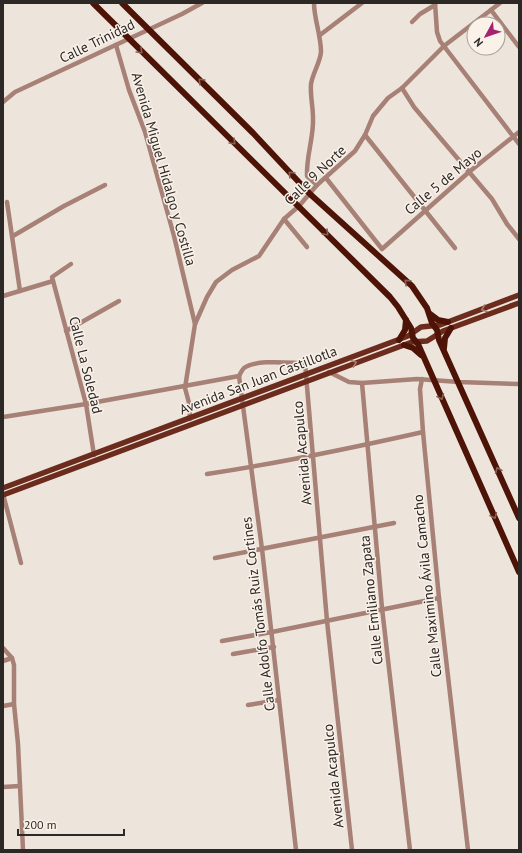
<svg xmlns="http://www.w3.org/2000/svg" width="522" height="853" font-family="'PT Sans',sans-serif">
  <rect width="100%" height="100%" fill="#ede4dc"/>
  <g fill="none" stroke-linecap="round" stroke-linejoin="round">
    <g stroke="#a78076" stroke-width="4.5">
      <path d="M314,3c0,16 7,32 7,49 -1,11 -8,20 -10,32 -1,11 2,22 2,34 1,19 -7,38 -6,58l10,9"/>
      <path d="M435,3l2,29 3,9 79,103"/>
      <path d="M491,10l28,37"/>
      <path d="M412,22l8,-8 15,-9"/>
      <path d="M320,35l42,-32"/>
      <path d="M116,45l13,45 16,42 29,104 21,88"/>
      <path d="M402,88l12,19 78,92 15,25 12,15"/>
      <path d="M3,102l12,-10 167,-78 20,-11"/>
      <path d="M365,135l90,113"/>
      <path d="M326,178l56,71 87,-77 50,-40"/>
      <path d="M7,202l13,89"/>
      <path d="M284,219l23,28"/>
      <path d="M13,236l51,-30 41,-21"/>
      <path d="M71,264l-19,13 34,127 8,51"/>
      <path d="M3,296l50,-15"/>
      <path d="M66,331l53,-30"/>
      <path d="M329,372l20,10 13,1 55,-4 42,3 60,2"/>
      <path d="M239,376c1,-2 3,-6 5,-8 12,-9 46,-5 61,-5l22,258 25,229"/>
      <path d="M239,376l23,173 34,301"/>
      <path d="M422,379l-2,10 3,43 16,166 29,252"/>
      <path d="M362,383l20,225 28,242"/>
      <path d="M3,417l83,-13 153,-28"/>
      <path d="M190,419l-1,-16 -4,-15 10,-64 12,-27 9,-15 16,-12 27,-14 25,-37 15,-13 18,-21 38,-34 10,-16 8,-19 15,-18 14,-10 42,-42 56,-43"/>
      <path d="M207,474c73,-11 145,-26 216,-42"/>
      <path d="M3,494l18,69"/>
      <path d="M215,558l179,-35"/>
      <path d="M222,641l50,-9 167,-34"/>
      <path d="M3,648l9,10 2,7v39l4,40 5,106"/>
      <path d="M233,654l41,-7"/>
      <path d="M3,661l9,-3"/>
      <path d="M248,705l31,-5"/>
      <path d="M3,706l11,-2"/>
      <path d="M3,787l17,-1"/>
    </g>
    <g stroke="#6c2c1d" stroke-width="5.5">
      <path d="M3,488l405,-152 13,-9 19,-2 79,-30"/>
      <path d="M3,495l409,-153 15,-1 16,-10 76,-28"/>
    </g>
    <g stroke="#4d1306" stroke-width="6">
      <path d="M93,3l297,294 8,10 13,21 2,10 5,6 101,228"/>
      <path d="M122,3l131,130 57,61 102,92 15,22 5,15 5,7 2,10 80,178"/>
      <path d="M430,314l8,6 10,2"/>
      <path d="M399,340l6,-10 1,-10"/>
      <path d="M404,345l9,3 8,7"/>
      <path d="M444,348l1,-10 6,-10"/>
    </g>
  </g>
  <defs><path id="oneway-chevron" d="M-2-3.5L2.5 0L-2 3.5" fill="none" stroke-width="1.6" stroke-linecap="round" stroke-linejoin="round"/></defs>
  <g stroke="#8a6155">
    <use href="#oneway-chevron" transform="translate(140 51) rotate(45)"/>
    <use href="#oneway-chevron" transform="translate(201 81) rotate(-135)"/>
    <use href="#oneway-chevron" transform="translate(233 142) rotate(45)"/>
    <use href="#oneway-chevron" transform="translate(291 174) rotate(-134)"/>
    <use href="#oneway-chevron" transform="translate(326 233) rotate(45)"/>
    <use href="#oneway-chevron" transform="translate(407 282) rotate(-138)"/>
    <use href="#oneway-chevron" transform="translate(441 397) rotate(66)"/>
    <use href="#oneway-chevron" transform="translate(498 470) rotate(-114)"/>
    <use href="#oneway-chevron" transform="translate(494 516) rotate(66)"/>
  </g>
  <g stroke="#a57b6f">
    <use href="#oneway-chevron" transform="translate(484 309) rotate(160)"/>
    <use href="#oneway-chevron" transform="translate(354 363) rotate(-20)"/>
  </g>
  <g text-anchor="middle" dominant-baseline="central" stroke-width="3" stroke-linejoin="round" paint-order="stroke">
    <g font-size="14" fill="#2b2825" stroke="#faf1e9">
      <text transform="translate(97 41) rotate(-26)">Calle Trinidad</text>
      <text transform="translate(164 169) rotate(74)">Avenida Miguel Hidalgo y Costilla</text>
      <text transform="translate(315 175) rotate(-44)">Calle 9 Norte</text>
      <text transform="translate(443 181) rotate(-40)">Calle 5 de Mayo</text>
      <text transform="translate(86 365) rotate(76)">Calle La Soledad</text>
      <text transform="translate(258 380) rotate(-21)">Avenida San Juan Castillotla</text>
      <text transform="translate(302 453) rotate(-95)">Avenida Acapulco</text>
      <text transform="translate(427 586) rotate(-96)">Calle Maximino Ávila Camacho</text>
      <text transform="translate(371 600) rotate(-96)">Calle Emiliano Zapata</text>
      <text transform="translate(258 614) rotate(-97)">Calle Adolfo Tomás Ruiz Cortines</text>
      <text transform="translate(333 776) rotate(-96)">Avenida Acapulco</text>
    </g>
  </g>
  <rect width="522" height="853" fill="none" stroke="#2b2825" stroke-width="8"/>
  <g transform="translate(486 36) rotate(230)"><circle r="19" fill="#faf1e9" stroke="#a7a19b"/>
  <path d="M0-3L7 15L0 10L-7 15Z" fill="#a5226e"/>
  <text y="-6" font-size="11" font-weight="bold" text-anchor="middle" fill="#2b2825">N</text>
  </g>
  <path d="M18 829v6h106v-6" fill="none" stroke="#2b2825" stroke-width="2"/>
  <text x="24" y="829" font-size="12" fill="#2b2825" stroke="#faf1e9" stroke-width="3" paint-order="stroke">200 m</text>
</svg>
